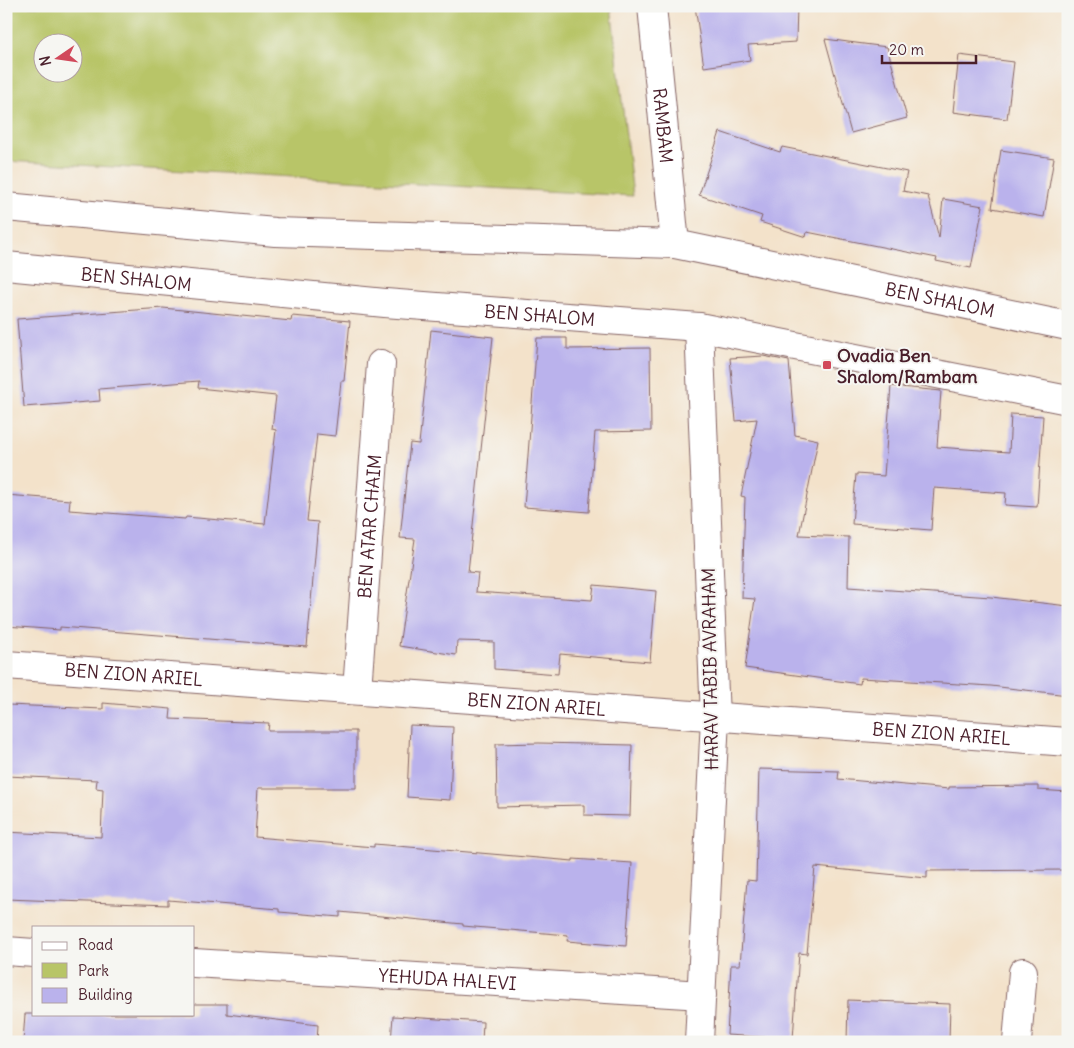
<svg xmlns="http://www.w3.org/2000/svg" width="1074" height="1048" font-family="Delius,sans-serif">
  <rect width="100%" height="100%" fill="#f6f6f2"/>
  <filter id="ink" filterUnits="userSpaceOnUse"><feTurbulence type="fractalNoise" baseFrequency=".02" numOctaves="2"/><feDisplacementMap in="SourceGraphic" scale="10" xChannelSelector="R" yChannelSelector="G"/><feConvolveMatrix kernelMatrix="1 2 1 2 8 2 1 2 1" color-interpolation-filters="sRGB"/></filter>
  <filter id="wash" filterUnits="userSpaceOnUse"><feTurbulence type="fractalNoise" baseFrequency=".0096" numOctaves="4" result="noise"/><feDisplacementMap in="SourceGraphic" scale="20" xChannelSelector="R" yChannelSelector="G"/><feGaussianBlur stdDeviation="1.12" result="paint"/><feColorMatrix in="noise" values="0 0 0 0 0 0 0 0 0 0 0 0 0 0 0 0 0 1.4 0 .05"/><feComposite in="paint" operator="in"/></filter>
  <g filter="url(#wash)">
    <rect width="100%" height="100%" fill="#f3e2ca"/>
    <path fill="#b8c567" stroke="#817249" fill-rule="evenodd" d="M6,6h605l22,190 -627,-35zM42,42h30v30h-30z"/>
    <g id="blocks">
      <g fill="#bab2ec">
        <path d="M695,6h102l-1,36 -48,3 2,15 -46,7z"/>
        <path d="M825,39l62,8 20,71 -56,15z"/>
        <path d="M959,55l55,7 -7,57 -54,-7z"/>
        <path d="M720,132l60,20 2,-5 125,25 -4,19 25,5 11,42 4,-39 40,7 -12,62 -35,-7 1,-3 -130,-26 -1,5 -46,-15 2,-6 -63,-21z"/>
        <path d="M1001,150l53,8 -10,59 -52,-9z"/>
        <path d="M163,308l128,13 1,-5 58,5 -6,60h-3l-6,55 -18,-2 -10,87 11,1 -11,125 -247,-20v3l-54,-4v-131l64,5 -1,10 116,9 1,-2 79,7 11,-94 -4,-1 4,-33 -78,-8 1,-7 -100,8 1,12 -76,6 -7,-88z"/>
        <path d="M431,330l62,7 -25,235 10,1 -2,19 116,8 2,-15 62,6 -6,71 -90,-8 -2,20 -64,-5v-27l-37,-1 -1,14 -57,-9 16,-107 -15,-1 10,-95 9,1z"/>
        <path d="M537,338h30v11l83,-1 1,83 -56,1 -6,80 -65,-5z"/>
        <path d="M763,356l26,5 6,74 23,5 -19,95 50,2 -1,50 143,10 77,9v89l-77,-9 -130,-8 -1,6 -115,-16 10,-69 -13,-1 3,-101 -4,-1 16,-77 -21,2 -6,-63z"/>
        <path d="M891,386l50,5 -4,56 72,5 2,-38 32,2 -6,91 -32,-2 1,-12 -72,-5 -3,42 -79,-6 4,-50 28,2z"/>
        <path d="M103,703l68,6 -1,10 99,4 -1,8h88v57h-98l-3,49 119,10v-3l199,17v-2l59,4 -6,83 -59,-5 1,-6 -105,-9v-2l-123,-12v5l-61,-5v-3l-111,-9v5l-162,-6v-67l95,5 2,-48 -7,-1 1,-8 -91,-4 2,-71 95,4z"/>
        <path d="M410,725l43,2 -3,73 -43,-3z"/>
        <path d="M539,743l93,2 -2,71 -46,-1v-10l-87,2 -1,-63z"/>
        <path d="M759,769l80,2 -1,8 111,10v-2l89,-1v4l30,2v78l-141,1v7l-112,-11 -8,87 -8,-1 -6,86 -66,-4 4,-70h9l7,-85 9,1z"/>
        <path d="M848,1000l102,4 -1,38h-102z"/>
        <path d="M194,1004h33v10l91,11 -1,17h-294l2,-28h169z"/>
        <path d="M393,1016l90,6 -1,20h-91z"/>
      </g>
    </g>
  </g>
  <g filter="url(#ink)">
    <use href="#blocks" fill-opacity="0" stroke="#856363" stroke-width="1"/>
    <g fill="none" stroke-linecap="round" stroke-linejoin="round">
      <defs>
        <g id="minor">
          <path id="s1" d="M652,6l23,238"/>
          <path id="s2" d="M6,665c354,25 708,53 1062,77"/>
          <path id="s3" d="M357,690l24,-326"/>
          <path d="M6,951l28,2"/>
          <path id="s4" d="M194,963l508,32"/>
          <path d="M699,1042l16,-324 -16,-391"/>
          <path d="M1017,1042l6,-70"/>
        </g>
        <g id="secondary">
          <path id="s5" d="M6,207l269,25 400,12 393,82"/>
          <path id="s6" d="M6,266l379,37 314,24 369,73"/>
        </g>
      </defs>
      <use href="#minor" stroke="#856363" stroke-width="30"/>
      <use href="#secondary" stroke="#856363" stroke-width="30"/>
      <use href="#minor" stroke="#fff" stroke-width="28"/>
      <use href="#secondary" stroke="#fff" stroke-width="28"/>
    </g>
  </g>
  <rect fill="#d1495b" stroke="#f6f6f2" stroke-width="2" x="822" y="360" width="10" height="10" rx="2.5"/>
  <g text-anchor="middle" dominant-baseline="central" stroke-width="4" stroke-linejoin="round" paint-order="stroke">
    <g font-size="18" fill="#4a1f2b" stroke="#f6f6f2">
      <text stroke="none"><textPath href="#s1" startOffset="120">RAMBAM</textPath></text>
      <text stroke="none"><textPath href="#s6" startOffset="131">BEN SHALOM</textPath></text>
      <text stroke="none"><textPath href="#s5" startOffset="941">BEN SHALOM</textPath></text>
      <text stroke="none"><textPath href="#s6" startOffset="536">BEN SHALOM</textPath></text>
      <text stroke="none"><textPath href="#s3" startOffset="164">BEN ATAR CHAIM</textPath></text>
      <text transform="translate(710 669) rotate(-91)">HARAV TABIB AVRAHAM</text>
      <text stroke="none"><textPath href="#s2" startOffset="128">BEN ZION ARIEL</textPath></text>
      <text stroke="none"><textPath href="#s2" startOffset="532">BEN ZION ARIEL</textPath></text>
      <text stroke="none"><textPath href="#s2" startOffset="938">BEN ZION ARIEL</textPath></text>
      <text stroke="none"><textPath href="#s4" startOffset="254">YEHUDA HALEVI</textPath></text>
    </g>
    <g font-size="18" font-weight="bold" fill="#4a1f2b" stroke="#f6f6f2" text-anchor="start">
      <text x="837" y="355">Ovadia Ben<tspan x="837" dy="21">Shalom/Rambam</tspan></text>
    </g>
  </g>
  <rect width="1074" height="1048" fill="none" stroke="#f6f6f2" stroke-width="25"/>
  <rect x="32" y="926" width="162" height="90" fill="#f6f6f2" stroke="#b1a0a2"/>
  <rect x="42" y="942" width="25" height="8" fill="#ffffff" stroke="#b1a0a2"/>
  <text x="78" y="950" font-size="15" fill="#4a1f2b">Road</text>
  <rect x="42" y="963" width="25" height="15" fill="#b8c567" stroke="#b1a0a2"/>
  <text x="78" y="976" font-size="15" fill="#4a1f2b">Park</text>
  <rect x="42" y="988" width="25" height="15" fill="#bab2ec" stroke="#b1a0a2"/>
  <text x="78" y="1000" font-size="15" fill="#4a1f2b">Building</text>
  <g transform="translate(58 58) rotate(257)"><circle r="24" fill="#f6f6f2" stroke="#b1a0a2"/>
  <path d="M0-4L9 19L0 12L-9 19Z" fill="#d1495b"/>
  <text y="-8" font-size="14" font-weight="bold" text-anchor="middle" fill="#4a1f2b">N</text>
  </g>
  <path d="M882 55v8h94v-8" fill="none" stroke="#4a1f2b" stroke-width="2.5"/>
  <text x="889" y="55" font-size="15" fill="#4a1f2b" stroke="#f6f6f2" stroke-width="4" paint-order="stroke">20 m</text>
</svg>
